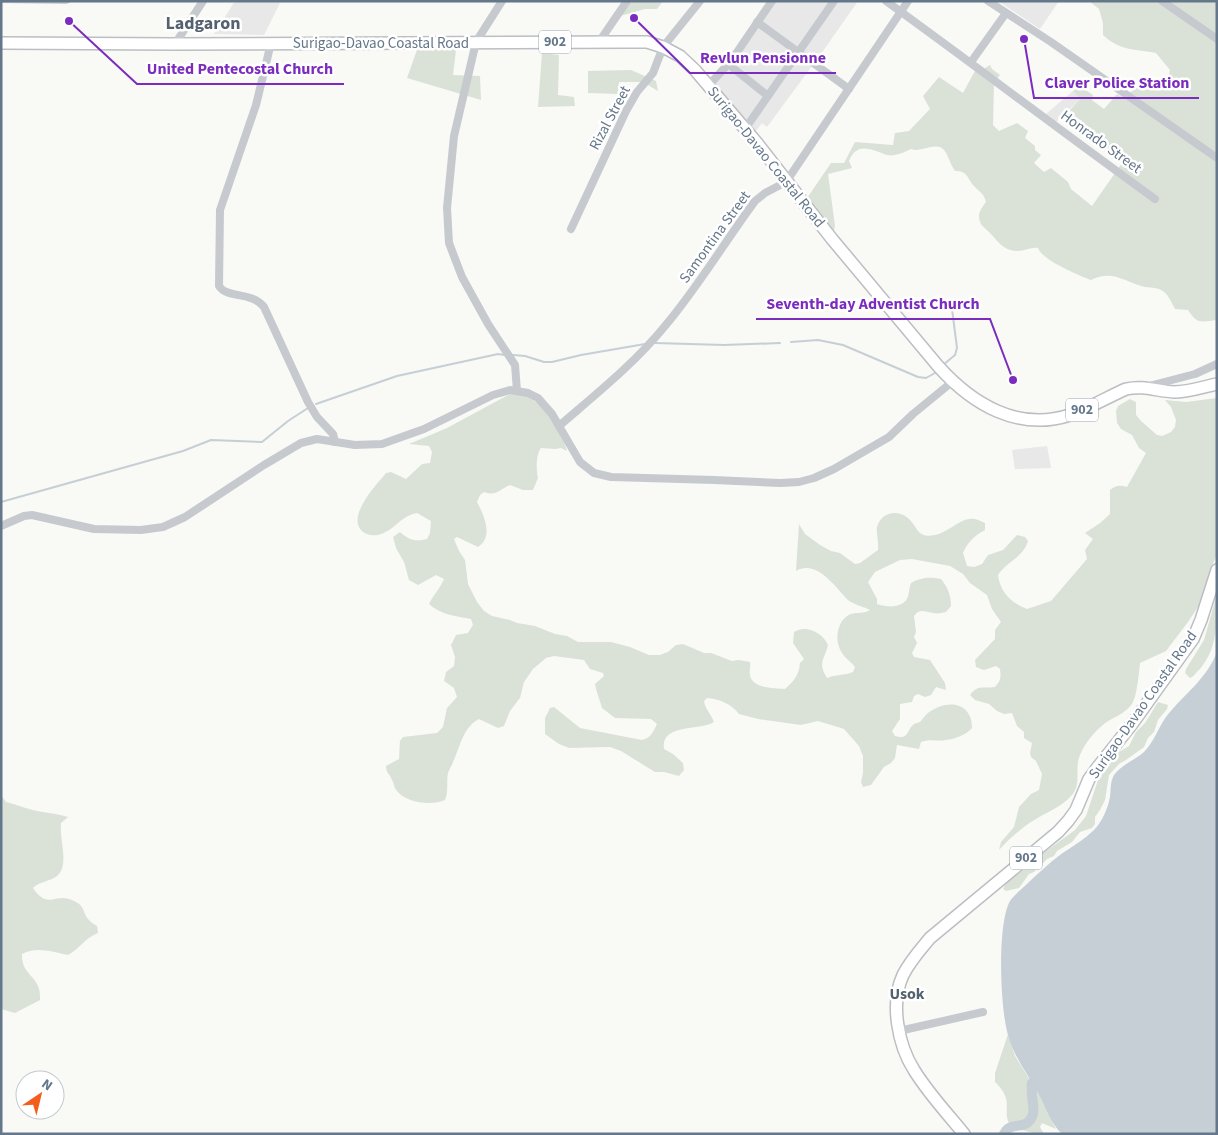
<svg xmlns="http://www.w3.org/2000/svg" width="1218" height="1135" font-family="'Source Sans 3',sans-serif">
  <rect width="100%" height="100%" fill="#f9f9f6"/>
  <g fill="#e7e8e7">
    <path d="M235,1h46l-17,34 -50,-1z"/>
    <path d="M774,1h84l-42,60 -55,-40z"/>
    <path d="M998,1h61l-19,28z"/>
    <path d="M758,26l54,40 -45,61 -5,-4 -9,12 -42,-51z"/>
    <path d="M1073,91l7,8 -24,23 -10,-8z"/>
    <path d="M1047,446l4,22 -36,1 -3,-19z"/>
  </g>
  <g fill="#dae2d7">
    <path d="M630,1h33l-6,8h-12l-25,7z"/>
    <path d="M1089,1h128v319c-17,2 -20,4 -29,-10l-13,-1c-4,-7 -7,-16 -14,-19 -5,-3 -12,-2 -16,-3 -20,-5 -33,-18 -54,-7 -13,-5 -49,-20 -53,-32 -7,-1 -13,3 -20,3 -15,0 -20,-10 -29,-19 -5,-5 -10,-7 -10,-16 0,-5 4,-10 7,-14 -2,-9 -7,-10 -13,-17 -6,-8 -6,-14 -18,-14 -4,-5 -8,-19 -12,-22 -9,-7 -22,4 -32,0 -6,3 -17,8 -24,6 -15,-5 -30,-14 -38,6l3,7 -24,6 7,52 -3,13 -29,-35 28,-41h13l11,-21 38,3 2,-12 14,-2 21,-22 -7,-13 16,-19 24,16 14,-26 5,3 8,-5 2,4 8,6 -6,7 -1,43 6,6 18,-8 11,8 -3,7 10,8v4l6,5 -7,8 10,9 7,-4 17,14 3,7 21,17 30,-43 -46,-33 6,-9 -14,-9 12,-13 -7,-8 7,-5 13,9 -1,5 12,9 13,-15 5,3 23,-14 23,-5 2,-8 -14,-17c-21,-4 -36,-2 -53,-18v-12l-4,-14z"/>
    <path d="M417,50h39l-3,25 27,1 1,24 -74,-22z"/>
    <path d="M542,53l17,2 -1,40 16,2 1,9 -37,1z"/>
    <path d="M631,70l25,11 2,10 -15,-9h-24l-1,12 -30,-1v-22z"/>
    <path d="M518,393c26,7 43,34 49,58l-6,-3 -6,1 -14,-1c-5,6 -5,22 -3,30l-5,12h-10l-13,-5c-10,4 -14,12 -26,7l-4,3 -3,7c7,13 17,35 1,45l-21,-10 -3,2 5,12 6,9 3,24 9,18 7,9 8,5 18,4 7,3 18,3 20,8 12,2 11,6h33l19,5 19,8h11l8,-3 8,-7 7,-1 21,9h7l21,8 7,-1 11,2c1,5 -1,8 0,13 2,14 25,13 35,14 9,-8 14,-14 15,-26l4,-4 -11,-16 1,-11c12,-8 29,1 34,13 -3,14 -11,17 -1,33 9,-4 17,-2 26,-6l2,-5c-3,-4 -6,-6 -9,-9 -9,-9 -11,-22 -6,-33 2,-5 6,-9 11,-11 7,-2 13,0 19,-4 -7,-4 -16,-5 -22,-10 -13,-13 -31,-41 -52,-29l3,-47 6,10 15,11 11,6 9,2 15,11 5,-1 18,-13c1,-8 -2,-17 -1,-23 4,-15 20,-18 31,-9 10,9 9,21 27,17 13,-2 26,-18 39,-16 4,0 8,3 11,4v7c-11,6 -17,12 -22,23l4,13 7,1 8,-3 6,-9 15,-5 14,-15 8,2 3,4c-5,17 -21,20 -30,34 2,17 13,28 29,34l24,-8 36,-42 -2,-9 8,-11 -8,-6 15,-10 10,-9v-24c6,-5 10,-5 17,-3l19,-34 -7,-5 -7,-13 -11,-6 -4,-6 -1,-12 2,-5 12,-7 6,3v13l5,6 16,14 5,1 9,-4 4,-5 1,-7 -5,-13 -6,-7 21,2 31,-4v157l-8,17v8l-7,21 -14,21 -22,29 -26,12c-1,10 -3,33 -8,41 -7,10 -19,13 -28,20 -10,8 -19,19 -24,31 -6,13 2,28 -8,40 -13,15 -32,19 -48,32 -9,7 -17,14 -25,23l2,-8 13,-15 5,-20 12,-13 8,-4 3,-16 -6,-13 -5,-4 -1,-4 2,-10 -8,-5v-6l-7,-6 -5,-13 -8,1 -7,-3 -8,-7 -14,-4 -5,-5c8,-11 13,-6 25,-8 6,-6 6,-10 5,-18l-4,-3 -12,4 -8,-3 -1,-7 20,-21v-9l6,-8 -9,-13 -5,-14 -17,-12 -7,-9 -13,-8 -38,-7 -12,1 -25,12 -7,10 9,17v5c9,3 23,5 30,-5 2,-4 2,-11 4,-16 11,-6 18,-6 30,-4 7,9 10,16 10,27l-5,6c-4,1 -9,2 -13,1 -9,-1 -13,-5 -19,3l2,16 -2,5 3,6 -5,10 2,4 16,3 15,23 1,7 -10,-3 -5,8 -6,2 -7,-3 -4,2 -2,6 -12,2v15l-8,12 3,5c4,1 8,2 11,-1 3,-3 4,-8 7,-10 2,-2 5,-2 7,-3 3,-3 5,-7 8,-9 18,-14 44,-12 44,15 -6,7 -17,11 -26,12 -9,2 -16,-2 -25,2l-2,7 -22,-4 -2,13 -4,5 -7,4 -13,18 -8,2 -2,-5 2,-9v-17l-4,-10 -15,-17 -26,-8 -17,4 -43,-6 -19,-5c-7,-10 -20,-15 -32,-16l-3,3c1,8 7,13 10,21 -13,9 -54,1 -50,27l9,5 10,9 1,7 -5,6 -15,-4h-9l-34,-21 -11,-4 -41,1 -10,-4 -14,-10v-16l5,-10 4,-1 26,21 62,12c9,-2 11,-8 15,-16l-6,-5 -36,-1 -13,-10c-2,-8 -6,-16 -7,-24l9,-8 -1,-3 -13,-4 -6,-9 -30,-4 -8,2 -13,11 -9,13 -4,16 -10,13 -6,15 -6,2 -19,-9c-16,8 -19,28 -26,43 -1,4 -4,7 -5,11 -2,9 1,17 -3,27 -13,6 -39,3 -48,-9 -3,-3 -3,-8 -5,-11 -2,-6 -6,-7 -6,-14l13,-7 1,-18 3,-4 34,-4 6,-6 4,-19 10,-11 -3,-9 -10,-7 2,-9 8,-6 1,-9 -4,-12 5,-10 12,-2 5,-8 -2,-6c-16,-3 -30,-4 -42,-15 4,-9 11,-15 15,-25l-8,-4 -18,10 -9,-5 -5,-18 -8,-14 -3,-11 7,-5c9,8 15,10 27,7l3,-6 1,-12 -14,-8c-18,4 -21,16 -36,21 -6,2 -12,2 -18,-2 -18,-14 13,-47 23,-59l5,-1 15,7 16,-15 8,-1 2,-11 -3,-6 -20,-2 38,-16 63,-34z"/>
    <path d="M1217,594c0,28 1,55 -18,76 -4,3 -4,6 -9,8l-5,-5 1,-4 18,-29z"/>
    <path d="M1158,702l10,3 -1,4 -9,11 -4,12 -6,6 -4,9 -18,13 -7,4 -10,11 -4,25 -5,10 -5,7v7l-3,4 -12,4 -8,10 -15,9 -3,5 -7,3 -13,13 -5,2 -10,14 -13,3 -3,-2 3,-6 14,-13 55,-40 11,-14 13,-39 9,-15 6,-7 15,-9 7,-14 9,-9z"/>
    <path d="M1,795l5,7c9,2 18,6 27,8 11,3 23,3 35,7l-7,6c-2,16 9,43 -4,53 -8,6 -17,5 -24,12 15,23 23,3 41,13 11,5 8,10 14,18 2,3 6,5 9,7l1,7c-15,6 -17,15 -30,22 -15,-3 -32,-9 -46,-1 -1,23 20,21 18,46l-25,13 -14,-4z"/>
    <path d="M1008,1034l7,22 23,37 18,36 -14,-6 -2,4 3,5 -1,2c-11,0 -19,-5 -30,-6 -13,-17 5,-25 -17,-46v-9z"/>
  </g>
  <path fill="#c5cfd5" d="M1217,652v482h-155c-11,-10 -16,-26 -23,-39 -10,-20 -25,-37 -31,-60 -8,-27 -11,-111 2,-134 5,-7 13,-13 19,-19 10,-9 20,-19 31,-27 11,-8 24,-15 34,-25 8,-8 14,-22 16,-33 1,-8 0,-15 4,-22 7,-10 21,-15 30,-23 10,-10 14,-24 22,-35 18,-23 40,-37 51,-65z"/>
  <g fill="none" stroke-linecap="round" stroke-linejoin="round">
    <g stroke="#c5cfd5" stroke-width="2">
      <path d="M1,2l65,1 5,-2"/>
      <path d="M791,342l27,-2 25,5 75,32 8,1 9,-5"/>
      <path d="M655,343l69,2 56,-2"/>
      <path d="M513,355l12,1 19,6h8l29,-7 64,-11"/>
      <path d="M943,365l12,-10 2,-7 -6,-47"/>
      <path d="M316,404l81,-28 101,-22 7,1"/>
      <path d="M1,502l182,-51 28,-11 51,2 26,-21 20,-13"/>
    </g>
    <path stroke="#c5cfd5" stroke-width="10" d="M1004,1134c7,-15 23,-1 29,-20 2,-8 -3,-20 -1,-31"/>
    <defs>
      <g id="highway">
        <path d="M1,43l174,1 452,-2h20l16,5 17,9 15,14 62,73 75,96 106,127c34,38 80,66 132,49 19,-7 38,-18 56,-26 18,-4 30,2 48,3 15,0 28,-5 43,-8"/>
        <path d="M964,1134c-17,-21 -36,-41 -50,-64 -16,-25 -24,-67 -11,-95 7,-14 17,-25 27,-37l128,-106 10,-11 8,-11 13,-31 8,-11 35,-44 61,-85 8,-19 16,-50"/>
      </g>
    </defs>
    <use href="#highway" stroke="#bbbec2" stroke-width="14"/>
    <g stroke="#c6cacf" stroke-width="8">
      <path d="M502,1l-26,41 -22,94 -7,72 2,35 13,34 26,47 27,41 2,26"/>
      <path d="M886,1c90,65 179,133 269,198"/>
      <path d="M988,1l63,41 166,116"/>
      <path d="M1162,1l55,38"/>
      <path d="M757,22l92,67"/>
      <path d="M599,42l28,-41"/>
      <path d="M271,43l-15,62 -36,105 -1,76c8,13 32,5 45,21l44,95 9,15 16,17 2,8"/>
      <path d="M175,44l28,-43"/>
      <path d="M971,62l35,-49"/>
      <path d="M728,64l40,32"/>
      <path d="M709,85l22,-24 41,-60"/>
      <path d="M745,129l89,-128"/>
      <path d="M571,229l55,-118 11,-19 16,-19 10,-26 37,-46"/>
      <path d="M1149,386l46,-12 22,-10"/>
      <path d="M559,426c37,-32 75,-62 106,-100 33,-39 59,-83 90,-125l10,-8 21,-11 122,-181"/>
      <path d="M1,526l23,-10 8,-1 62,14 47,1 22,-3 22,-10 79,-52 37,-22 16,-4 38,6 27,-1 42,-15 69,-34 17,-5 18,3 10,5 14,16 28,48 14,11 17,4 103,3 66,3 19,-1 15,-4 20,-9 55,-32 24,-23 39,-32"/>
      <path d="M899,1031l84,-19"/>
    </g>
    <use href="#highway" stroke="#fff" stroke-width="11"/>
  </g>
  <g text-anchor="middle" dominant-baseline="central" stroke-width="5" stroke-linejoin="round" paint-order="stroke">
    <g fill="#fff" stroke="#93a0ad" stroke-width="1">
      <rect x="539" y="30.5" width="32" height="23" rx="4"/>
      <rect x="1066" y="398.5" width="32" height="23" rx="4"/>
      <rect x="1010" y="846.5" width="32" height="23" rx="4"/>
    </g>
    <g font-size="14" font-weight="bold" fill="#65778a">
      <text x="555" y="42">902</text>
      <text x="1082" y="410">902</text>
      <text x="1026" y="858">902</text>
    </g>
    <g font-size="15" fill="#65778a" stroke="#fff">
      <text x="381" y="43">Surigao-Davao Coastal Road</text>
      <text transform="translate(610 118) rotate(-62)">Rizal Street</text>
      <text transform="translate(1101 142) rotate(36)">Honrado Street</text>
      <text transform="translate(766 157) rotate(51)">Surigao-Davao Coastal Road</text>
      <text transform="translate(715 237) rotate(-54)">Samontina Street</text>
      <text transform="translate(1143 705) rotate(-55)">Surigao-Davao Coastal Road</text>
    </g>
    <g font-size="16" font-weight="bold" fill="#54616f" stroke="#fff">
      <text x="907" y="994">Usok</text>
    </g>
    <g font-size="18" font-weight="bold" fill="#54616f" stroke="#fff">
      <text x="203" y="23">Ladgaron</text>
    </g>
  </g>
  <path fill="none" stroke="#7b2cbf" stroke-width="2" d="M634 18L690 73H836M69 21L137 84H344M1024 39L1034 98H1199M1013 380L990 319H756"/>
  <g fill="#7b2cbf" stroke="#fff" stroke-width="2">
    <circle cx="634" cy="18" r="5"/>
    <circle cx="69" cy="21" r="5"/>
    <circle cx="1024" cy="39" r="5"/>
    <circle cx="1013" cy="380" r="5"/>
  </g>
  <g font-size="16" text-anchor="middle" font-weight="bold" fill="#7b2cbf" stroke="#fff" stroke-width="5" stroke-linejoin="round" paint-order="stroke">
    <text x="763" y="63">Revlun Pensionne</text>
    <text x="240" y="74">United Pentecostal Church</text>
    <text x="1117" y="88">Claver Police Station</text>
    <text x="873" y="309">Seventh-day Adventist Church</text>
  </g>
  <rect width="1218" height="1135" fill="none" stroke="#65778a" stroke-width="5"/>
  <g transform="translate(40 1095) rotate(35)"><circle r="24" fill="#ffffff" stroke="#c1c9d0"/>
  <path d="M0-4L9 19L0 12L-9 19Z" fill="#f45e1c"/>
  <text y="-8" font-size="14" font-weight="bold" text-anchor="middle" fill="#65778a">N</text>
  </g>
</svg>
